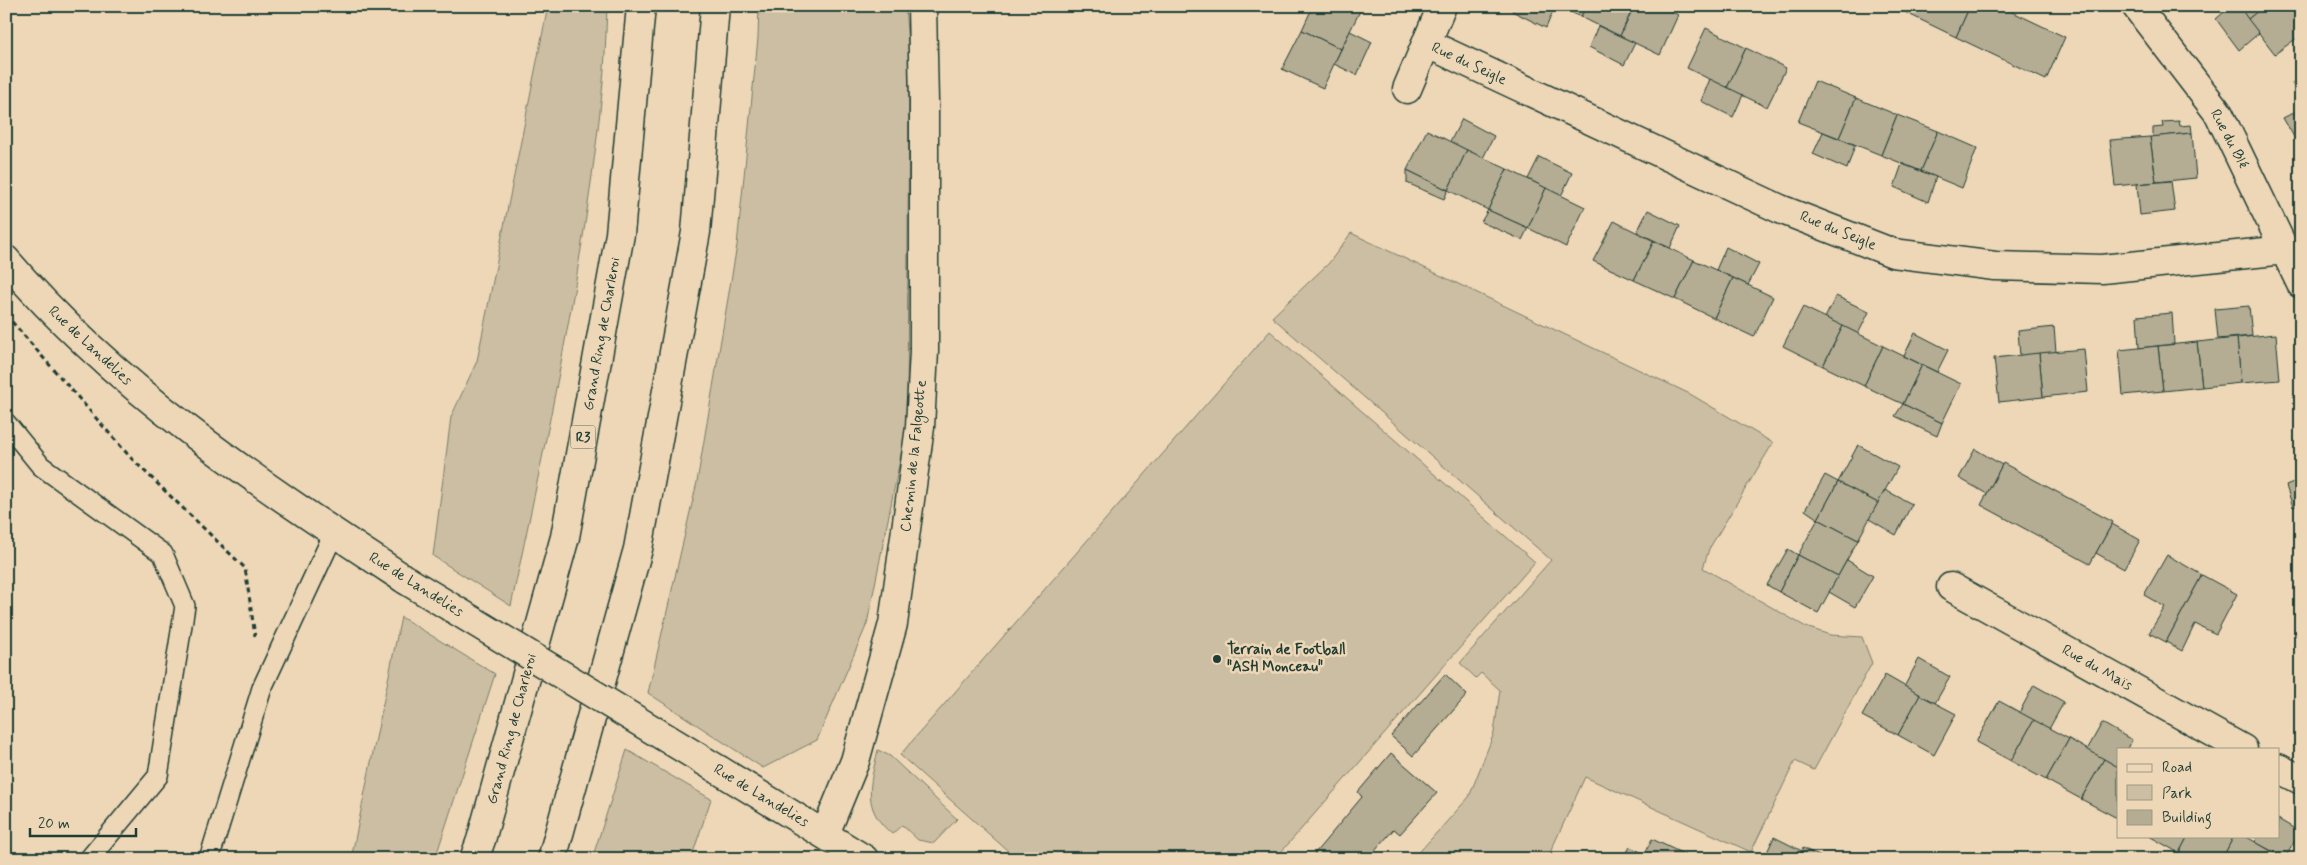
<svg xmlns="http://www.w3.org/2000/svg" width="2307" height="865" font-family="Mynerve,sans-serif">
  <rect width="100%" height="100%" fill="#eed7b7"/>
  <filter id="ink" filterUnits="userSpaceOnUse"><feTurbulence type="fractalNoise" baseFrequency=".02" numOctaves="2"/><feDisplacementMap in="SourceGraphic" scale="10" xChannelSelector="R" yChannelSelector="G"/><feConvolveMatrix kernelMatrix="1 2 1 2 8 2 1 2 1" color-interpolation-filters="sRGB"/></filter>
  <g filter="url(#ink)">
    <g fill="#ccbea2" stroke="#767e6b">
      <path d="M548,6h59c-1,29 -2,58 -5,87 -18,173 -55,343 -91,513l-78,-50 18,-139 26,-56z"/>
      <path d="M759,6h146l4,51 -2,368 -40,199 -50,116 -54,28 -115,-75 49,-211 40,-237 21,-207z"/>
      <path d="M1351,233l339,161 83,49 -64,106 -6,19 103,59 24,8 32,2 10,26 -58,107 -19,-9 -44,91 -166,-75 -38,82h-134l56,-62 25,-64 6,-43 -19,-17 -5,5 -16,-15 91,-103 -279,-243 57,-54z"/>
      <path d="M1270,331l265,231 -260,297h-258l-117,-104z"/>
      <path d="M401,617l94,57 -60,185h-84z"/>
      <path d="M627,750l84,49 -20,60h-99z"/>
      <path d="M878,750l12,6 67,63 -23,24 -16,-3 -16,-15 -10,9c-31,-26 -22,-49 -14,-84z"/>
    </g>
    <g fill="#b4ac93" stroke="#1f3d34">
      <path d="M1313,6h42l6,3 -20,40 -39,-19z"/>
      <path d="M1515,6h40l-9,22 -34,-17z"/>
      <path d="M1558,6h28l-5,11z"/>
      <path d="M1586,6h48l-14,30 -39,-19z"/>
      <path d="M1634,6h26l18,9 -18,40 -40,-19z"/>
      <path d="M1892,6h78l-14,31z"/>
      <path d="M1970,6h30l65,31 -19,43 -90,-43z"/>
      <path d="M2231,6h8l20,27 -20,17 -23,-31z"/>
      <path d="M2239,6h25l-16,13z"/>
      <path d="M2264,6h28l9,12v17l-26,19 -27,-35z"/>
      <path d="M1598,26l37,17 -11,22 -35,-18z"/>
      <path d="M1706,28l40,20 -19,40 -40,-20z"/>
      <path d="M1302,30l39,19 -18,39 -41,-19z"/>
      <path d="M1350,31l22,11 -15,33 -23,-11z"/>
      <path d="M1746,48l40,20 -19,39 -40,-19z"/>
      <path d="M2301,78v22l-9,-17z"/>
      <path d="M1710,79l33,16 -10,22 -32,-16z"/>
      <path d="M1815,81l41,17 -17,40 -41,-16z"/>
      <path d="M1856,98l41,17 -16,40 -42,-17z"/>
      <path d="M2301,109v40l-18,-31z"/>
      <path d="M1897,115l41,16 -17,40 -40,-16z"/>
      <path d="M1462,119l32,17 -11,22 -33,-16z"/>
      <path d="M2179,121l1,5 11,-1 1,8 -39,4v-9l10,-1 -1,-5z"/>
      <path d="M1427,130l40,20 -19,40 -41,-20z"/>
      <path d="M1938,131l39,17 -15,40 -41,-17z"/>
      <path d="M1823,132l32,13 -8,24 -34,-15z"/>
      <path d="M2192,133l4,45 -40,4 -6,-45z"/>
      <path d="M2150,137l6,45 -41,4 -5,-46z"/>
      <path d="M1467,150l40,19 -19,41 -40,-20z"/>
      <path d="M1539,157l33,16 -11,23 -33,-17z"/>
      <path d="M1902,164l34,13 -8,25 -34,-15z"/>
      <path d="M1507,169l39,19 -18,40 -40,-18z"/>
      <path d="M1407,170l41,20 -4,9 -37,-16z"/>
      <path d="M2171,181l4,30 -35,4 -3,-31z"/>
      <path d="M1546,188l39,19 -19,40 -38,-19z"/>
      <path d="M1488,210l40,18 -6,12 -41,-18z"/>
      <path d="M1648,210l32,16 -10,22 -33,-16z"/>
      <path d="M1614,221l40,20 -20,39 -41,-19z"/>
      <path d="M1654,241l40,19 -19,39 -41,-19z"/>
      <path d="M1726,247l33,17 -11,21 -32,-15z"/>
      <path d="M1694,260l39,18 -19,40 -39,-19z"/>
      <path d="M1733,278l40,19 -19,40 -40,-19z"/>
      <path d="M1836,296l33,16 -11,22 -33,-16z"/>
      <path d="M2249,306l3,30 -34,3 -3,-30z"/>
      <path d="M1803,307l40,19 -20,40 -40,-20z"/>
      <path d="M2172,313l2,31 -35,4 -2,-32z"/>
      <path d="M1843,326l40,20 -19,40 -41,-20z"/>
      <path d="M2054,327l2,25 -36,4 -2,-25z"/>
      <path d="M1915,333l33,17 -11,22 -33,-16z"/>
      <path d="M2276,334l4,46 -39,3 -4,-45z"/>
      <path d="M2237,338l4,45 -39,4 -5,-45z"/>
      <path d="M2197,342l5,45 -39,4 -5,-45z"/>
      <path d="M1883,346l39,19 -19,39 -39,-18z"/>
      <path d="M2158,346l5,45 -40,4 -4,-45z"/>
      <path d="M2084,349l4,43 -45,5 -4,-44z"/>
      <path d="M2039,353l4,44 -44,5 -5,-44z"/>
      <path d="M1922,365l39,19 -19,39 -39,-19z"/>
      <path d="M1903,404l39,19 -5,13 -42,-20z"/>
      <path d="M1858,445l40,22 -20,36 -40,-21z"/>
      <path d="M1975,449l27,16 -15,29 -28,-16z"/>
      <path d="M2003,463l110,59 -23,42 -109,-59z"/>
      <path d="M1825,475l13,7 -20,37 -13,-9z"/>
      <path d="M2301,480v24l-8,3 -7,-21z"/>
      <path d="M1838,482l40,21 -20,37 -40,-21z"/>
      <path d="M1885,490l27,14 -16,31 -27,-16z"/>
      <path d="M1818,519l40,21 -20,36 -40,-21z"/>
      <path d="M2112,524l28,16 -16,29 -28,-16z"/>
      <path d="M1788,549l10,6 -19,37 -12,-7z"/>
      <path d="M1798,555l40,21 -20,37 -39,-21z"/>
      <path d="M2167,555l35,20 -36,67 -17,-9 16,-26 -21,-12z"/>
      <path d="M1847,560l26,16 -18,31 -26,-15z"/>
      <path d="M2202,575l35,19 -21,40 -21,-10 -13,27 -16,-9z"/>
      <path d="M1919,659l31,18 -15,26 -31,-16z"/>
      <path d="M1445,674l22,21 -54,61 -22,-20z"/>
      <path d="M1885,675l35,20 -22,40 -36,-19z"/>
      <path d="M2034,685l30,17 -15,27 -30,-16z"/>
      <path d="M1920,695l36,19 -22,41 -36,-20z"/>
      <path d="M1999,701l35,19 -23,41 -35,-19z"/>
      <path d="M2034,720l35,19 -23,41 -35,-19z"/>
      <path d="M2102,723l30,17 -4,9h-10v18l-31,-17z"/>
      <path d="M2069,739l35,20 -23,40 -35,-19z"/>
      <path d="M1391,753l46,40 -37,41 -6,-5 -26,30h-58l52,-62 -4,-5z"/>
      <path d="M2104,759l14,8v48l-1,3 -36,-19z"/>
      <path d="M2278,819l22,13 -15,26 -30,-16 3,-6h20z"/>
      <path d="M2149,836h39l-9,17z"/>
      <path d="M2188,836h46l-12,23h-32l-11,-6z"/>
      <path d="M2234,836h11l26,15 -4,8h-45z"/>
      <path d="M1774,837l28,14 -4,8h-34z"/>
      <path d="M1652,839l40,19v1h-50z"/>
      <path d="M1630,847l15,7 -3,5h-19z"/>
      <path d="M1803,848l22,11h-27z"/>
      <path d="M2271,851l14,7 1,1h-19z"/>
    </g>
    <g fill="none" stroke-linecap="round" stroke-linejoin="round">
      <defs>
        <g id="lane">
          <path d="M6,423l35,43 122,88 22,52 -27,170 -69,83"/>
          <path d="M209,859l53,-171 72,-155"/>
        </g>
        <g id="street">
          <path d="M2136,6l83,108 82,170"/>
          <path d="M1426,43l354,166 113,44 102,13 107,3 183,-19"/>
          <path d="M1407,89l35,-83"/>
          <path d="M6,260c112,132 257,226 400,320"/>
          <path d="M1951,587l292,162"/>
          <path d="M2278,768l23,12"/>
          <path d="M719,770l145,89"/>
          <path d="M825,834l30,-73 38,-137 27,-197 4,-76v-249l-2,-96"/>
        </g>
        <g id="highway">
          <path d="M474,859l7,-19 84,-303 55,-303 21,-228"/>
          <path d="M552,859l86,-310 58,-317 19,-226"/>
        </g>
      </defs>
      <use href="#lane" stroke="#1f3d34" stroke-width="22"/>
      <use href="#street" stroke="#1f3d34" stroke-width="31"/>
      <use href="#highway" stroke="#1f3d34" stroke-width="31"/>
      <path stroke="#1f3d34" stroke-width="3" stroke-dasharray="5 4" stroke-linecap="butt" d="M6,315l125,143 114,110 10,68"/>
      <use href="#lane" stroke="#eed7b7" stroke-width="19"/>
      <use href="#street" stroke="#eed7b7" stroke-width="28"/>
      <use href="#highway" stroke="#eed7b7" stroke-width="28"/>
      <defs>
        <path id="street-bridge" d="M406,580l313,190"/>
      </defs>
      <use href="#street-bridge" stroke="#1f3d34" stroke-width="31" stroke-linecap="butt"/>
      <use href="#street-bridge" stroke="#eed7b7" stroke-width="28"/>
    </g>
  </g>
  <circle fill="#1f3d34" stroke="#eed7b7" stroke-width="2" cx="1217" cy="659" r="5"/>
  <g text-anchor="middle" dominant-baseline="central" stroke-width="5" stroke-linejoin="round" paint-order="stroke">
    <rect fill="#eed7b7" stroke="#5d6b5b" stroke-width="1" x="570.5" y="425.5" width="25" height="23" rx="4"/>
    <g font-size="14" font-weight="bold" fill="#1f3d34">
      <text x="583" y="437">R3</text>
    </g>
    <g font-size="15" fill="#1f3d34" stroke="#eed7b7">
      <text transform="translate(1469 64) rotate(25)">Rue du Seigle</text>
      <text transform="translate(2229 139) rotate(62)">Rue du Blé</text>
      <text transform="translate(1838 231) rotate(22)">Rue du Seigle</text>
      <text transform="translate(602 334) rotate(-80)">Grand Ring de Charleroi</text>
      <text transform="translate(90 346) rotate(43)">Rue de Landelies</text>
      <text transform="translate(914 456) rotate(-84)">Chemin de la Falgeotte</text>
      <text transform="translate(416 585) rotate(32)">Rue de Landelies</text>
      <text transform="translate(2097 668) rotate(29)">Rue du Maïs</text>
      <text transform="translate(512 729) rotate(-75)">Grand Ring de Charleroi</text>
      <text transform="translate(761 796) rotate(31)">Rue de Landelies</text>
    </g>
    <g font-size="15" font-weight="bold" fill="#1f3d34" stroke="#eed7b7" text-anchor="start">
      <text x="1227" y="650">Terrain de Football<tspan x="1227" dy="17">"ASH Monceau"</tspan></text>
    </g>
  </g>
  <rect width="2307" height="865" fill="none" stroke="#eed7b7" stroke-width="25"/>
  <rect x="12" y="12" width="2282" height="840" fill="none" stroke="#1f3d34" stroke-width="2" filter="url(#ink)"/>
  <rect x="2117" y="748" width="162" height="90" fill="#eed7b7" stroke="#9b9983"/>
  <rect x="2127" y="764" width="25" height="8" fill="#eed7b7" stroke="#9b9983"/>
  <text x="2162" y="772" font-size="15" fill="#1f3d34">Road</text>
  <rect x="2127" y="785" width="25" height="15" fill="#ccbea2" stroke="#9b9983"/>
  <text x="2162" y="798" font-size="15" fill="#1f3d34">Park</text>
  <rect x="2127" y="810" width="25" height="15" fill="#b4ac93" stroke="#9b9983"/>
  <text x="2162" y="822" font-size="15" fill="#1f3d34">Building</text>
  <path d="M30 828v8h106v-8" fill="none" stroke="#1f3d34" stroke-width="2.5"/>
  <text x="38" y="828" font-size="15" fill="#1f3d34" stroke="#eed7b7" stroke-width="4" paint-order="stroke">20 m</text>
</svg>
